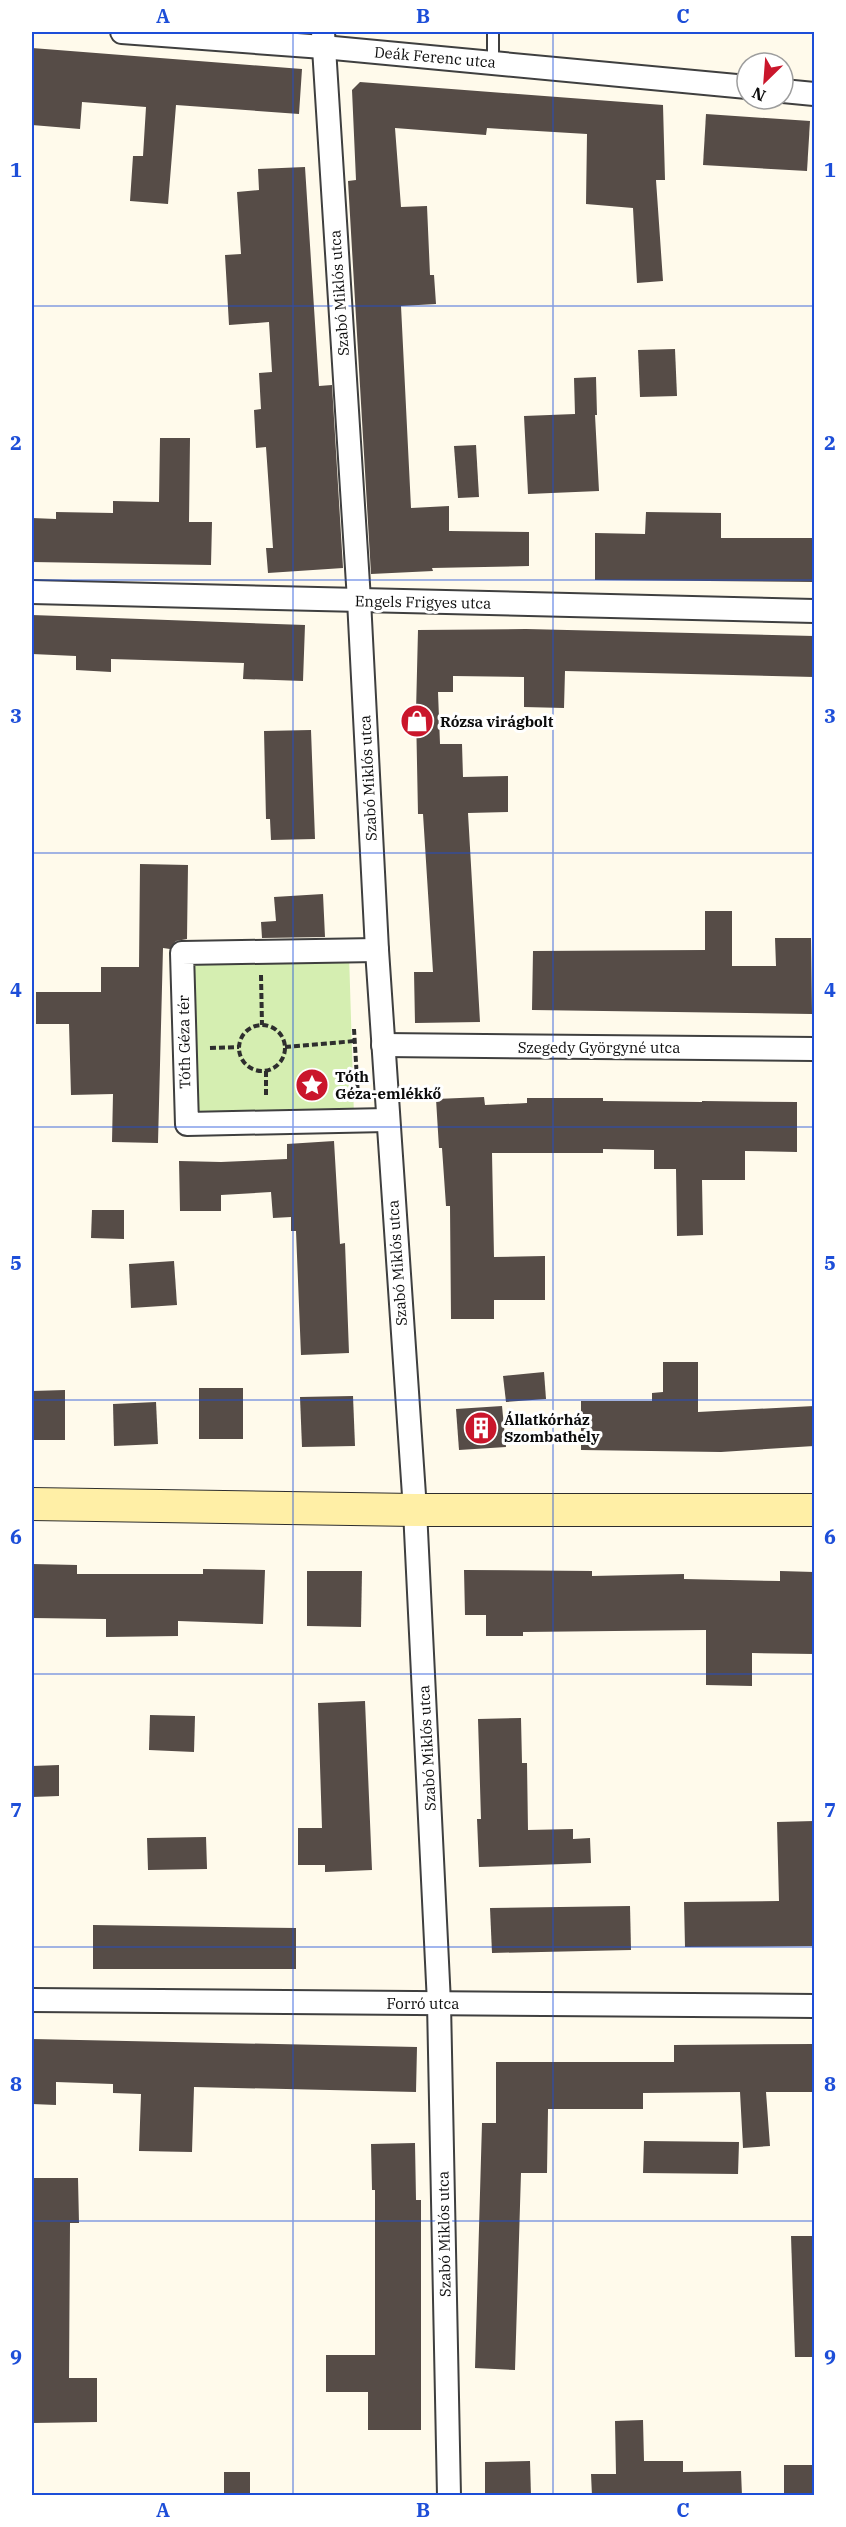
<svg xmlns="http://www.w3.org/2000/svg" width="846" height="2527" font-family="'IBM Plex Serif',serif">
  <rect width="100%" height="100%" fill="#fffaeb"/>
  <path fill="#d5eeb1" d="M349,954l5,162 -163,5 -6,-162z"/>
  <g fill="#564c47">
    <path d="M32,48l270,21 -3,45 -123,-9 -8,99 -38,-3 3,-45h10l3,-49 -64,-5 -2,27 -48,-4z"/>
    <path d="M360,82l303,23 2,75h-9l7,101 -26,2 -4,-75 -47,-4 1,-70 -100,-6 -1,7 -91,-7 6,79 26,-1 3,69h4l2,29 -35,2 10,202 38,-2v25l80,1v34l-97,2 1,3 -62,3 -23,-393 8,-1 -4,-90z"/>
    <path d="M706,114l104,7 -3,50 -104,-6z"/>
    <path d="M305,167l14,219 13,-1 11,183 -75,5 -2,-25h7l-7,-101 -10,1 -2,-38 7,-1 -2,-36 13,-1 -3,-50 -40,3 -4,-70 16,-1 -4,-62 22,-2 -1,-21z"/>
    <path d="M675,349l2,47 -37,1 -2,-47z"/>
    <path d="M596,377l1,38h-2l4,76 -71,3 -4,-78 51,-2 -1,-36z"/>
    <path d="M160,438h30l-1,84h23l-1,43 -179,-3v-44l24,1v-7l57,1v-12l46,1z"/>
    <path d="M476,445l3,52 -21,1 -4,-52z"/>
    <path d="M646,512l75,1v25h93v44l-219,-2v-47l50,1z"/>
    <path d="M32,615l273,10 -2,56 -60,-2 1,-16 -133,-4v13l-35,-2v-14l-44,-2z"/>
    <path d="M526,629l288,7v41l-249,-6 -1,37 -40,-1v-30l-71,-1v16h-15l2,52h22l1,33 45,-1v36l-40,1 12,209 -65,1 -1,-51h19l-10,-158h-5l-2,-102 2,-82z"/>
    <path d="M311,730l4,109 -44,1 -1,-21h-4l-2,-88z"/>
    <path d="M140,864l48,1 -1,74 -11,2 -6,8 -7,-1 -5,195 -46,-1 1,-48 -42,1 -2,-71h-33v-32h65v-25h38z"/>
    <path d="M323,894l2,43 -63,1 -1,-16 15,-1 -2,-24z"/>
    <path d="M705,911h27v55h44l-1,-28h36l1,76 -280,-4 1,-59 172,-1z"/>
    <path d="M484,1097l1,8 42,-2v-5h76v3l99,1v-1l95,1v50l-52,-1v29h-43l1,55 -26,1 -1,-67h-22v-19l-51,-1v4h-111l2,104 51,-1v44h-51v19h-43l-1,-113h-4l-4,-58h-3l-3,-49z"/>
    <path d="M334,1141l6,103 5,-1 4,110 -48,2 -5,-124h-5v-14l-18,1 -2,-26 -50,3v16h-41l-1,-50 42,1 66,-3v-15z"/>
    <path d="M92,1210h32v29l-33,-1z"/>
    <path d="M174,1261l3,44 -46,3 -2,-44z"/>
    <path d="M663,1362h35v50l116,-6v40l-93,6 -140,-2v-49h71v-8l11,-1z"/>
    <path d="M544,1372l2,27 -40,3 -3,-26z"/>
    <rect x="199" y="1388" width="44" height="51"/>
    <path d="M65,1390v50h-33v-49z"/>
    <path d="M353,1396l2,50 -53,1 -2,-50z"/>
    <path d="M156,1402l2,42 -44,2 -1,-42z"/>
    <path d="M502,1406l4,41 -47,3 -3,-41z"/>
    <path d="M32,1564l45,1v9h126v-5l62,1 -2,54 -85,-3v15l-72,1v-18l-74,-1z"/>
    <path d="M464,1570l128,1v5l92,-2v5l96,2v-10l34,1v82l-62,-1v33l-46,-1v-55l-183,2v4h-37v-21h-21z"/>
    <path d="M307,1571h55l-1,56 -54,-1z"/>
    <path d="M365,1701l7,169 -47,2v-7h-27v-37h24l-4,-125z"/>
    <path d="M150,1715l45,1 -1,36 -45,-2z"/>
    <path d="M521,1718l1,45h5l1,67 45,-1v10l17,-1 1,25 -112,4 -2,-48h4l-3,-100z"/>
    <path d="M59,1765v31l-27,1v-31z"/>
    <path d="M814,1821v125l-129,1 -1,-45 95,-1 -2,-79z"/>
    <path d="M206,1837l1,32 -59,1 -1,-32z"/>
    <path d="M630,1906l1,44 -139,3 -2,-45z"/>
    <path d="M93,1925l203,3v41h-203z"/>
    <path d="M32,2039l385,8 -1,45 -222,-5 -2,65 -53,-1 2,-57 -28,-1v-9l-57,-2v23l-24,-1z"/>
    <path d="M814,2044v48h-48l4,54 -27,2 -3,-56 -97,1v16h-95l-1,64h-26l-6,197 -40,-2 7,-245h14v-61h178v-17z"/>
    <path d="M644,2141l95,1 -1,32 -95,-1z"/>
    <path d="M415,2143l1,57h5v230h-53v-38h-42v-37h49v-165h-3l-1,-46z"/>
    <path d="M32,2178h46l1,45h-9l-1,155h28v44l-65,1z"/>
    <path d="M791,2236h23v121h-19z"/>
    <path d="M643,2420l1,41h39v11l58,-1 1,25h-150l-1,-22h25l-1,-53z"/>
    <path d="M530,2461l1,35h-46v-34z"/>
    <rect x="784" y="2465" width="30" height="31"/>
    <rect x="224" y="2472" width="26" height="24"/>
  </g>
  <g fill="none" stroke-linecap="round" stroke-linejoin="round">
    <defs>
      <path id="lane" d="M493,32v31"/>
      <g id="street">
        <path d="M122,32l201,15 424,40"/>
        <path d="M323,32l36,568 18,350 38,560 24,493 10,493"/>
        <path d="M783,91l31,3"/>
        <path d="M32,592l782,19"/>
        <path d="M377,950l-195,3 5,171 200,-4"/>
        <path d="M383,1045l431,4"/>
        <path d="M32,2000l782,6"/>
      </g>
      <path id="secondary" d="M32,1504l383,6h399"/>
    </defs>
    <use href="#lane" stroke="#3f3f3f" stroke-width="14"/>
    <use href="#street" stroke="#3f3f3f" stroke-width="26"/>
    <use href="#secondary" stroke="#2e2e2e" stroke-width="34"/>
    <g stroke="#2e2e2e" stroke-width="4" stroke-dasharray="6 3" stroke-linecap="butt">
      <path d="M261,975l1,50"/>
      <circle cx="262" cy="1048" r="23"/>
      <path d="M354,1029l4,67"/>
      <path d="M285,1047l70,-6"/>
      <path d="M210,1048l29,-1"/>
      <path d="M266,1071v27"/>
    </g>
    <use href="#lane" stroke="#fff" stroke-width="10"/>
    <use href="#street" stroke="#fff" stroke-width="22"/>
    <use href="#secondary" stroke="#ffefa6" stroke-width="32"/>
  </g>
  <path fill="none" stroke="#1d4ed8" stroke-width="1.5" stroke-opacity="0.55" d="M293,32v2464M553,32v2464M32,306h782M32,580h782M32,853h782M32,1127h782M32,1400h782M32,1674h782M32,1947h782M32,2221h782"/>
  <defs>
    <symbol id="shop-disc" viewBox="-11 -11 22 22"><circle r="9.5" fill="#ca162b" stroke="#fff"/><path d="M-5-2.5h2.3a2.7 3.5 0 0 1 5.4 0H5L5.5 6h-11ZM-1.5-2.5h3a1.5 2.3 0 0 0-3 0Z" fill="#fff"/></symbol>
    <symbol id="sight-disc" viewBox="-11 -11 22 22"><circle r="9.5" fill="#ca162b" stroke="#fff"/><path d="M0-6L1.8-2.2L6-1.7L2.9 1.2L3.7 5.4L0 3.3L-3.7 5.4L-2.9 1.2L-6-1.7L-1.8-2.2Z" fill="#fff"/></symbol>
    <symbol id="building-disc" viewBox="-11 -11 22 22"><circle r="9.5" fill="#ca162b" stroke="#fff"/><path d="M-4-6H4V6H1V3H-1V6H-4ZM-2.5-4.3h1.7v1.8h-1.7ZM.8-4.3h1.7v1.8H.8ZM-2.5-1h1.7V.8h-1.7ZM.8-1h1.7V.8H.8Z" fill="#fff"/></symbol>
  </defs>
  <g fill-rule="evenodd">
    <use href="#shop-disc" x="398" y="702" width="38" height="38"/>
    <use href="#sight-disc" x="293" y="1066" width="38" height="38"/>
    <use href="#building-disc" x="462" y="1409" width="38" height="38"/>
  </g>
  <g text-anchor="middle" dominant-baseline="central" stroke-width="6" stroke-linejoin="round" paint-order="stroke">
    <g font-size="15" fill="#0c0c0c" stroke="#fff">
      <text transform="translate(435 57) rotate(5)">Deák Ferenc utca</text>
      <text transform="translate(339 293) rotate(-94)">Szabó Miklós utca</text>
      <text transform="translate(423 602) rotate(1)">Engels Frigyes utca</text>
      <text transform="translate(368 778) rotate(-93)">Szabó Miklós utca</text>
      <text transform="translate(184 1042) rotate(-91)">Tóth Géza tér</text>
      <text x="599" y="1047">Szegedy Györgyné utca</text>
      <text transform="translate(397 1263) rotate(-94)">Szabó Miklós utca</text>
      <text transform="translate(427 1748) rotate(-93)">Szabó Miklós utca</text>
      <text x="423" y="2003">Forró utca</text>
      <text transform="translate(444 2234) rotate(-91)">Szabó Miklós utca</text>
    </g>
    <g font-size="15" font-weight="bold" fill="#0c0c0c" stroke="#fff" text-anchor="start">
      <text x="440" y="721">Rózsa virágbolt</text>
      <text x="335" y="1076">Tóth<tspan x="335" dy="17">Géza-emlékkő</tspan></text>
      <text x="504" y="1419">Állatkórház<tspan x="504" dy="17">Szombathely</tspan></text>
    </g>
  </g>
  <rect width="846" height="2527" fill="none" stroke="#ffffff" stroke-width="66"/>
  <g transform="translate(765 81) rotate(205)"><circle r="28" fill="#ffffff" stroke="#9e9e9e" stroke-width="1.5"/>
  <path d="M0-4.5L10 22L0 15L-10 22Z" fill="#ca162b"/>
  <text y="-9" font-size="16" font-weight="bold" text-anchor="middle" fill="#0c0c0c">N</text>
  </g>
  <rect x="33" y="33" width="780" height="2461" fill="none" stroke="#1d4ed8" stroke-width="2"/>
  <g font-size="20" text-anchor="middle" font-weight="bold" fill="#1d4ed8">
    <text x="163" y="23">A</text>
    <text x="423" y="23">B</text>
    <text x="683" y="23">C</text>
    <text x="16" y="177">1</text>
    <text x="830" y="177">1</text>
    <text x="16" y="450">2</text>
    <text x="830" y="450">2</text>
    <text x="16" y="723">3</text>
    <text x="830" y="723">3</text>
    <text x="16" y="997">4</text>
    <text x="830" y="997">4</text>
    <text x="16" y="1270">5</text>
    <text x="830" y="1270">5</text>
    <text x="16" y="1544">6</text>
    <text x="830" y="1544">6</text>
    <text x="16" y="1817">7</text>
    <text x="830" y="1817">7</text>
    <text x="16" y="2091">8</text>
    <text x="830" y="2091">8</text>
    <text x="16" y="2364">9</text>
    <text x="830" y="2364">9</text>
    <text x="163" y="2517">A</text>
    <text x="423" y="2517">B</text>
    <text x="683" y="2517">C</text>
  </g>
</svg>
